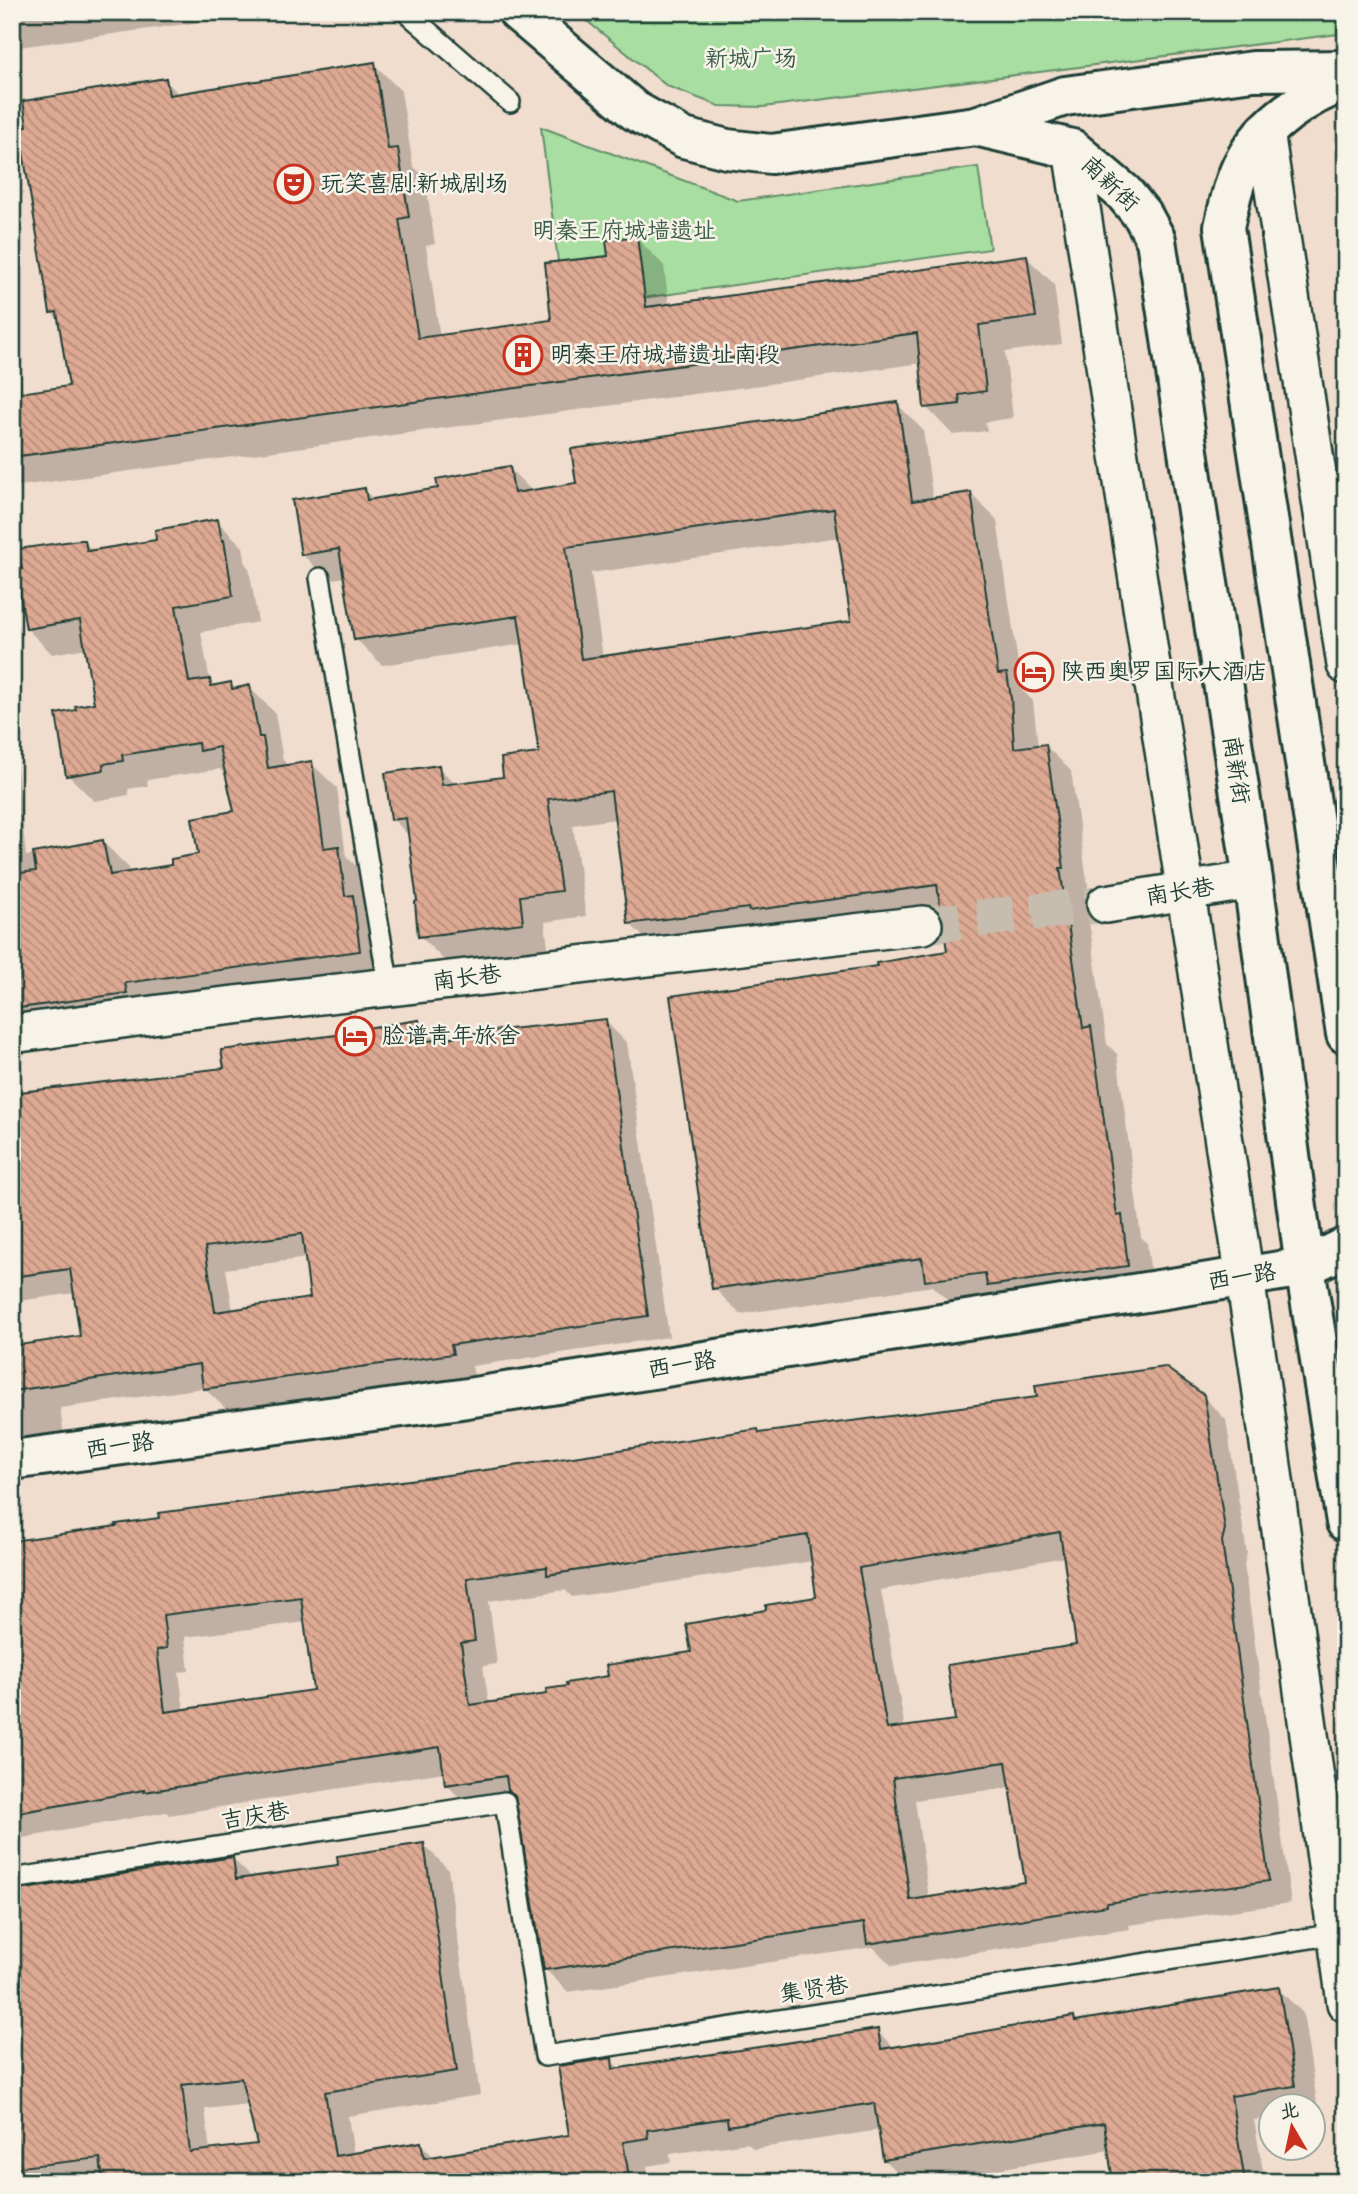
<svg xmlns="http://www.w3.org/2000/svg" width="1358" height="2194" font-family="'Architects Daughter','LXGW WenKai TC',sans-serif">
  <defs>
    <pattern id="building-back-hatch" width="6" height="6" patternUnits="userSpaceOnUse" patternTransform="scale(1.75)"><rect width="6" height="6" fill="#dea993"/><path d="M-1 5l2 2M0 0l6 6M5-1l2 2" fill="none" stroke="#b38b79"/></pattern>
  </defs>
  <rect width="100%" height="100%" fill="#f0ddce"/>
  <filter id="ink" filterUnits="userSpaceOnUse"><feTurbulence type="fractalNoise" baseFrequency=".0143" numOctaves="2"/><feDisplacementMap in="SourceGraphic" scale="14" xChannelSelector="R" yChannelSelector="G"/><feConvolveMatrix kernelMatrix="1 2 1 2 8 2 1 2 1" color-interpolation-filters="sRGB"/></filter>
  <g filter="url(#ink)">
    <g fill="#a8dea1" stroke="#648e6a" stroke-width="2">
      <path d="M576,12h770v21l-583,74 -44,-1 -52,-20z"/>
      <path d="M541,127l197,74 240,-34 12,82 -426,60z"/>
    </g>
    <g fill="#0003" fill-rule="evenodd">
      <path d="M12,12h230l1,4 -231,32z"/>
      <path d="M374,64l27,27 12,75 12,11 10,67 -9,2 14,91 113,-15 57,-65 27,-19 27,28 5,40 357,-49 28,27 8,60 -57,8 8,66 -28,4 2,9 -34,4 -27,-28 -4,-44 -910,124v-173l11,80 48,-6 -11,-67 -9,-9 114,-232 15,15z"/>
      <path d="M897,404l26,26 10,70 38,-6 26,26 25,170 11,11 5,45 7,-1 26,26 18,122 -4,1 22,150 10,10 24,183 6,6 6,49 -200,14 -20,-20 -193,28 -26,-26 165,-321 70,-14 -6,-40 -167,23 -120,13 -26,-25 -14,-105 -43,6 13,91 -41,6 3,26 -102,14 -26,-26 -1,-33 -9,-66 -17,-18 45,-52 19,18 48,-7 36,-24 -17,-110 -142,21 -26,-26 -11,-62 -17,3 -26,-26 62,-64 11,11 65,-11 69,-22 24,24 45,-7zM840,537l13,85 -250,36 -12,-85z"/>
      <path d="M217,521l26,26 3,18 3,3 9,54 -57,10 9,49 5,6 15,-3 6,6 13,-3 26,26 8,47 5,6 23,-3 26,25 9,68 18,18 21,103 -373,61v-319l14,137 77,-14 26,26 1,6 43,-7 27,-11 37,-43 -11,-37 -6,-7 -73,11 1,6 -20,3 1,6 -35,6 -26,-26 27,-71 -8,-56 -35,6 -26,-26 -14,-76 67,-10h5l10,10 64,-11z"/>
      <path d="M605,1021l22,22 42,294 -197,29 2,9 -247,35 -23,-22 -144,20 4,27 -52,8v-96l70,-10 -7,-44 -63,9v-207l214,-26 135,-36 57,-11 19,19zM307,1258l5,42 -79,11 -7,-42z"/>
      <path d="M1203,1396l23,24 21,133 -3,12 47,338 -162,22 1,4 -238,37 -19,-19 -305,45 -23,-23 -27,-169 -49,7 -23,-23 -1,-12 -276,43 -3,-3 -154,28v-275l481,-95 265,-40 4,4zM1065,1557l13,90 -121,74 -52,8 -24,-139zM813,1561l5,37 -50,14 -75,42 -144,41 -60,9 -6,-38 14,-2 -8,-63 76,-11 7,7zM306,1622l9,70 -131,19 -5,-39 10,-1 -4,-34zM1011,1787l16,97 -98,15 -14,-99z"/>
      <path d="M424,1845l24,24 32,226 -132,21 6,39 67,-11 14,14 135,-21 41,-77 10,10 256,-39 18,18 178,-31 4,4 201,-33 25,24 15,97 -6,1v-5h-42v12l-16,2 11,62h-150l-5,-32 -189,32h-43l24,-5 -18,-17 -4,-30 -126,19 -7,-6 -77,11 1,8 -24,4 2,16h-637v-289l221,-34 19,19 88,-12zM249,2104l10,42 -49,6 -5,-43z"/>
    </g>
    <g fill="url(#building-back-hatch)" stroke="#1f3d34" stroke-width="2" fill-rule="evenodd">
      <path d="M375,62l13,87 10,-1 11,69 -10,2 19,119 133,-18 -6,-57 63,-7 -2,-16 31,-4 9,71 381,-52 9,62 -57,8 7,66 -27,4 1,9 -36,4 -7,-75 -905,124v-63l57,-8 -12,-74 -7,1 -31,-185 8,-2 -4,-25 143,-23 3,17z"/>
      <path d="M898,402l14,99 59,-9 27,182 9,-1 4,25 3,50 32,-4 18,124h-4l23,160 8,-2 26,190 5,-1 6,51 -141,20 -2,-13 -60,8 -3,-23 -210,31 -42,-293 207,-30 -1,-3 71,-12 -10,-66 -188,26 -1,-3 -120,16 -17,-133 -63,8 13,92 -41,5 3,27 -105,14 -3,-35 2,-1 -11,-83 -15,2 -6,-47 54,-8 3,20 61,-8 -2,-19 38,-5 -21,-137 -164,24 -15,-91 -38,6 -9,-55 73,-12 2,12 71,-12 -2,-9 74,-13 4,27 62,-10 -5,-34zM834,509l17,112 -270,38 -15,-112z"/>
      <path d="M218,519l4,22 2,-1 9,56 -57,10 13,76 21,-3 1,7 20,-4 1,7 18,-4 9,52h4l5,31 44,-7 12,87 15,-2 6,50 8,-1 7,56 -235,32 2,10 -115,16v-135l24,-3 -3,-18 70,-13 7,35 61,-10v-6l27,-5 -6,-36 42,-7 -15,-64 -20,4 -1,-8 -76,12 1,6 -20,3 1,6 -38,6 -10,-62 20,-4 -1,-4 19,-3 -14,-83 -54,9 -10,-59 6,-1 -4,-20 61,-9h6l2,11 69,-11 -1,-10z"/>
      <path d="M606,1019l42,297 -197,29 2,9 -250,35 -3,-25 -188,27v-45l68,-10 -10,-67 -58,8v-184l212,-25 -3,-18 138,-18v-3l60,-9 3,22 60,-10zM302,1234l8,64 -95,14 -10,-65z"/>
      <path d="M1165,1367l39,28 21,134 -3,12 47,340 -162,22v3l-240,38 -3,-21 -320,47 -29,-175 -7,-5 -2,-14 -61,9 -5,-38 -296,45v-2l-132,24v-273l105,-15 -1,-2 43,-6 -1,-5 335,-44 265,-40 1,4 278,-36 -2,-12zM1060,1532l16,113 -129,20 8,55 -68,9 -28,-161zM808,1535l8,62 -50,8v5l-80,14 5,28 -85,13 2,11 -42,7 1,3 -21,3 1,5 -77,11 -9,-62 14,-2 -8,-63 80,-11v8zM301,1597l12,93 -148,22 -8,-62 10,-2 -4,-33zM1006,1762l19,120 -115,18 -17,-122z"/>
      <path d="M424,1843l33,228 -132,21 10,64 86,-14 3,16 145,-23 -11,-69 54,-8 1,11 265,-40 3,20 193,-33 1,5 204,-34 16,99 -64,10 14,86h-132l-9,-59 -221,37 -9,-57 -146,23 -1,-8 -80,12 1,8 -25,4 7,40h-527l-3,-24 -88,10v-277l221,-34 3,22 102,-14 -1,-9zM241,2078l16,66 -67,8 -8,-67z"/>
    </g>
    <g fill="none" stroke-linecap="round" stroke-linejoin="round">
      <path stroke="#c6bdaf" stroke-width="37" stroke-dasharray="37 18" stroke-linecap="butt" d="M923,925l183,-21"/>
      <defs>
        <g id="lane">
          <path d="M406,12l104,90"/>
          <path d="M320,578l69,409"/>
          <path d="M12,1879l493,-77 40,254 798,-123"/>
        </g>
        <g id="street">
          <path d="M1265,131l81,534"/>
          <path d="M1072,149l186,1215 88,639"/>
          <path d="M1106,904l147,-24"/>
          <path d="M12,1034l162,-22 749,-87"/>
        </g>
        <g id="secondary">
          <path d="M518,12l117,99 49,27 43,11 44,5 205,-28 89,-30 188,-25 93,-1"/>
          <path d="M1346,81c-39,14 -81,42 -101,79 -11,19 -16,45 -21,67l122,807"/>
          <path d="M976,126l96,23 52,44 19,23 13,24 97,640 52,387 41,255"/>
          <path d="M12,1460l449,-61 844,-132 41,-20"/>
        </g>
      </defs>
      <use href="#lane" stroke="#1f3d34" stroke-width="24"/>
      <use href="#street" stroke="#1f3d34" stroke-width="42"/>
      <use href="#secondary" stroke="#1f3d34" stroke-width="44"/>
      <use href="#lane" stroke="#f7f3e8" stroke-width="19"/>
      <use href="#street" stroke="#f7f3e8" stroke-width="37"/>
      <use href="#secondary" stroke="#f7f3e8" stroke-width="38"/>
    </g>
  </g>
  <defs>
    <symbol id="theatre-ring" viewBox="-11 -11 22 22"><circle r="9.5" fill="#f7f3e8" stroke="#c8321e" stroke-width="1.5"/><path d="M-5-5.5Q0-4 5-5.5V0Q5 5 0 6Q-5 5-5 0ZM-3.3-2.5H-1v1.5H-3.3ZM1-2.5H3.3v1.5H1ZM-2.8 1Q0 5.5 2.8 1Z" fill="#c8321e"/></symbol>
    <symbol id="building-ring" viewBox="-11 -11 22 22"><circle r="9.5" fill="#f7f3e8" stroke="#c8321e" stroke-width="1.5"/><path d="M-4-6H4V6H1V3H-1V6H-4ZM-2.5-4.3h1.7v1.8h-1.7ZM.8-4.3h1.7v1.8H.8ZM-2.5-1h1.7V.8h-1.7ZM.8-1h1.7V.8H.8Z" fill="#c8321e"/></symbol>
    <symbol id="hotel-ring" viewBox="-11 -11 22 22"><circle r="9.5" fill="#f7f3e8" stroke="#c8321e" stroke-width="1.5"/><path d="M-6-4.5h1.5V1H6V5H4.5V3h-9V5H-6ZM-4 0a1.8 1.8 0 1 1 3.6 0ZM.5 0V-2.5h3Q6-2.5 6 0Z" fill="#c8321e"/></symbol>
  </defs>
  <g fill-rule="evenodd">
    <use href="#theatre-ring" x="272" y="162" width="44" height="44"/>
    <use href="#building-ring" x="501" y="333" width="44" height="44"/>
    <use href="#hotel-ring" x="1012" y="650" width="44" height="44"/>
    <use href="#hotel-ring" x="333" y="1014" width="44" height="44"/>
  </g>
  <g text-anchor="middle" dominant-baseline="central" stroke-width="5" stroke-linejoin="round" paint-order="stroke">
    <g font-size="23" fill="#3a5d4a" stroke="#f7f3e8">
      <text x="751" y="59">新城广场</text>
      <text x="624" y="231">明秦王府城墙遗址</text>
    </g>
    <g font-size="23" fill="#1f3d34" stroke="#f7f3e8" text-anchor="start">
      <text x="321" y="184">玩笑喜剧·新城剧场</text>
      <text x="550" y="355">明秦王府城墙遗址南段</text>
      <text x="1061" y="672">陕西奥罗国际大酒店</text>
      <text x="382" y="1036">脸谱青年旅舍</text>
    </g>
    <g font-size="23" fill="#1f3d34" stroke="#f7f3e8">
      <text transform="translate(1110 184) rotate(43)">南新街</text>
      <text transform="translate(1236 770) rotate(81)">南新街</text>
      <text transform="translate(1180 892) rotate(-9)">南长巷</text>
      <text transform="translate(467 978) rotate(-7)">南长巷</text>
      <text transform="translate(1242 1277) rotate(-9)">西一路</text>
      <text transform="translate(682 1365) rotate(-9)">西一路</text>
      <text transform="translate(120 1446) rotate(-8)">西一路</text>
      <text transform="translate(255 1816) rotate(-9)">吉庆巷</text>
      <text transform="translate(814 1990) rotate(-9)">集贤巷</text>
    </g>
  </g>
  <rect width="1358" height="2194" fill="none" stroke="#f7f3e8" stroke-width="42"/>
  <rect x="21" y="21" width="1316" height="2152" fill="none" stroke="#1f3d34" stroke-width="2.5" filter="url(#ink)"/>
  <g transform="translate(1292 2127) rotate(351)"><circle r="33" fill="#f7f3e8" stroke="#a1aaa0" stroke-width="2"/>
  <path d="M0-5L12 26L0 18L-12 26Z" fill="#c8321e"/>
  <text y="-10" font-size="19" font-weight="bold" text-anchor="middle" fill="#1f3d34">北</text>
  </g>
</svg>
